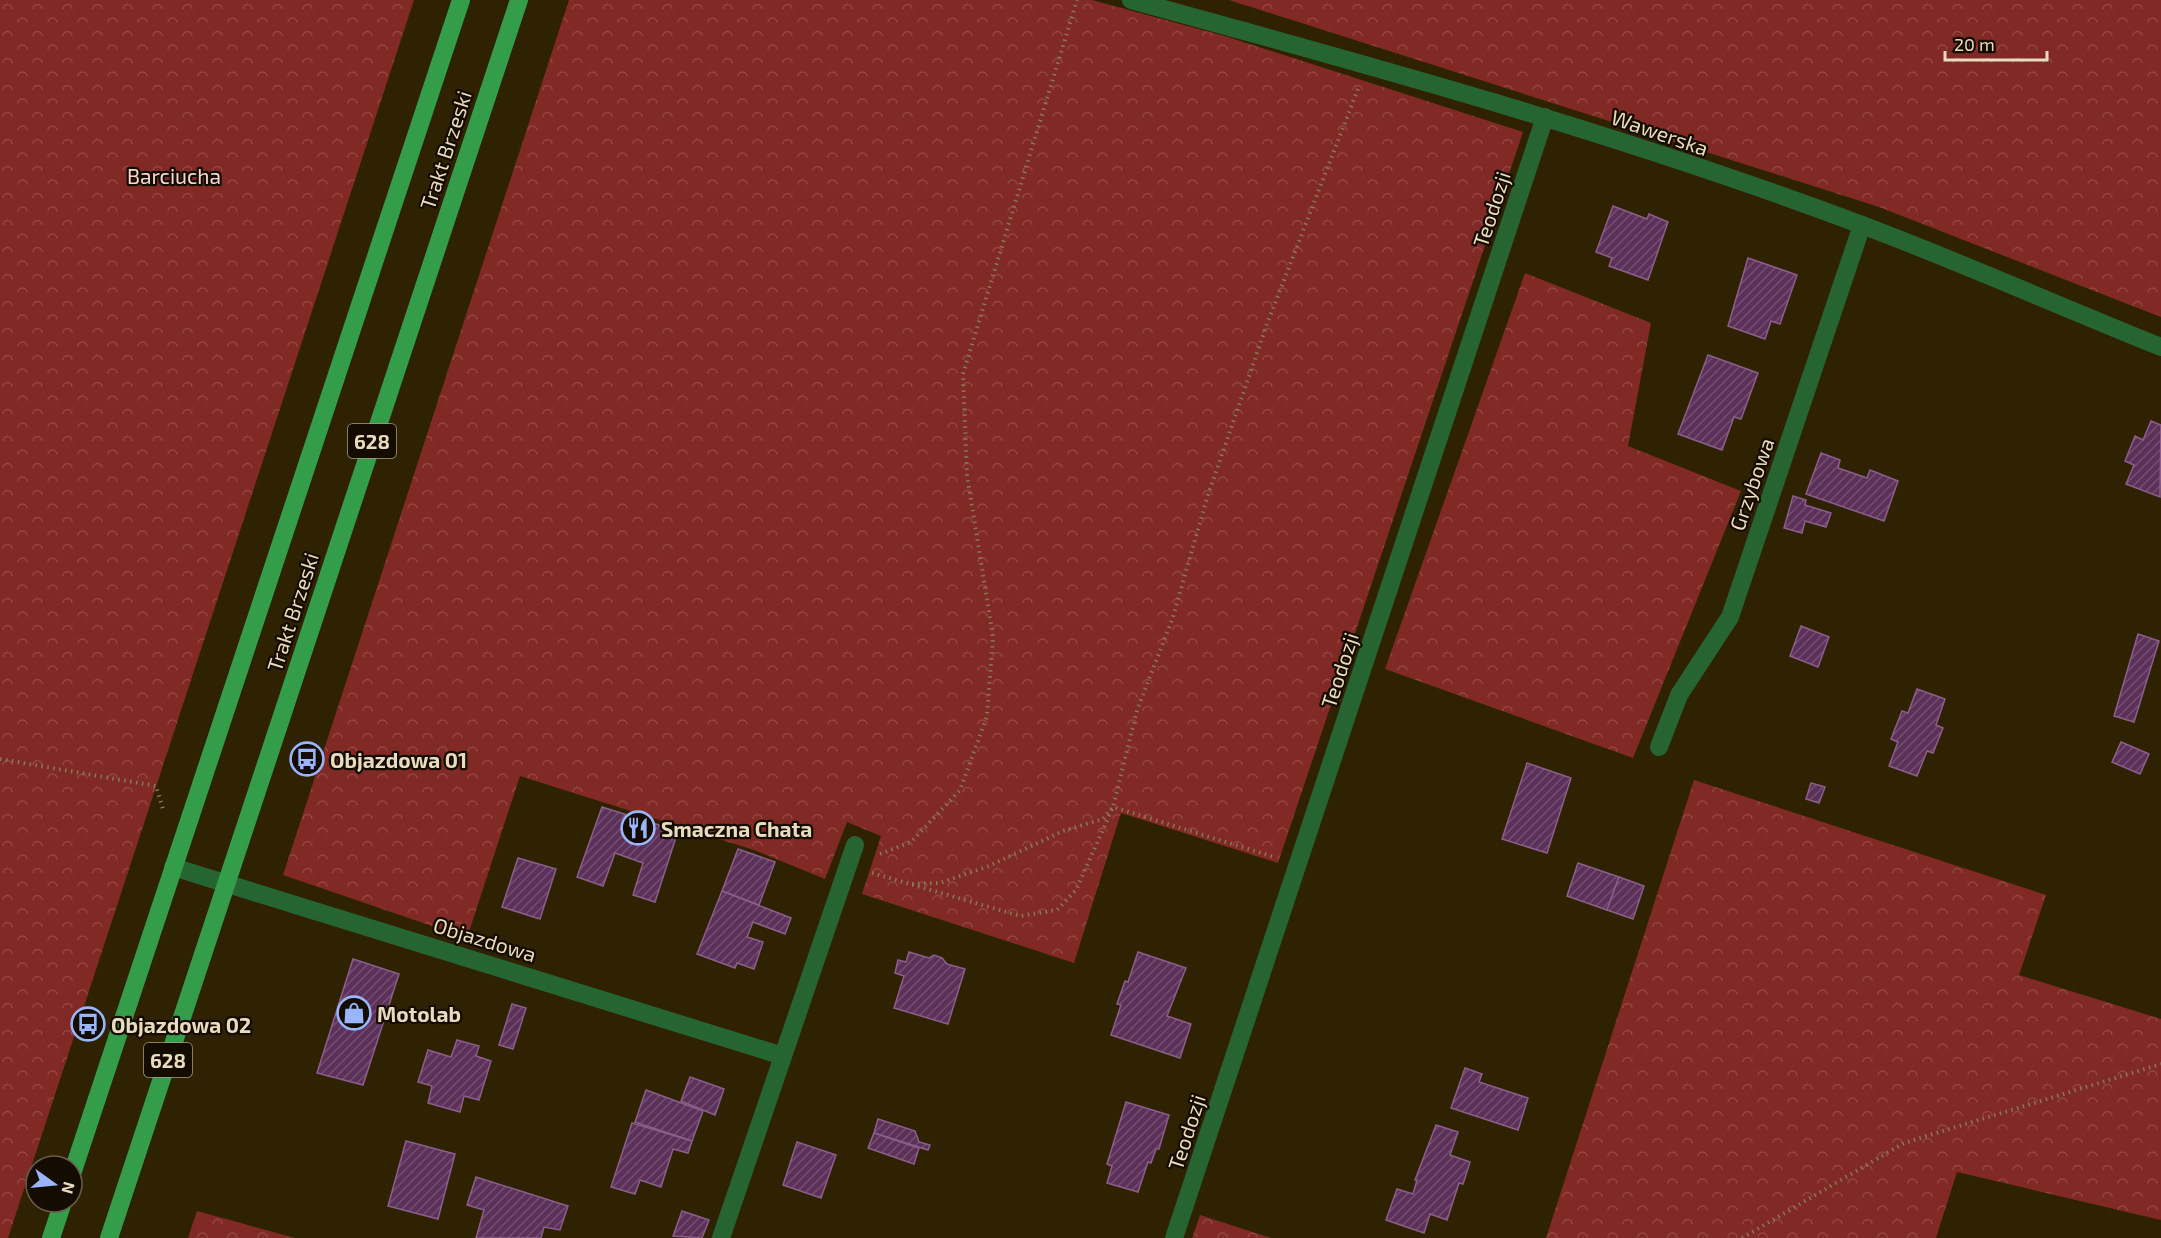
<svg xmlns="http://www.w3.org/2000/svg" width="2161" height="1238" font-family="'Exo 2',sans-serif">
  <defs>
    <pattern id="forest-crowns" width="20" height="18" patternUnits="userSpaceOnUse" patternTransform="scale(1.5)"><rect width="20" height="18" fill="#812924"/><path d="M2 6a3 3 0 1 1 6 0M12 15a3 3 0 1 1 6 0" fill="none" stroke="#934742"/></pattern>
    <pattern id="building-hatch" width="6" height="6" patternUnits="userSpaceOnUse" patternTransform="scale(1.5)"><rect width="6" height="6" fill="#5b315a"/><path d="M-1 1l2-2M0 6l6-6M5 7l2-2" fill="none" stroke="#734e70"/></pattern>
  </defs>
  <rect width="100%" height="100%" fill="#2f2202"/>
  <g fill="url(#forest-crowns)">
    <path d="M0,0h414l-406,1238h-8z"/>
    <path d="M569,0h523l136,37 295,95 -245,731 -157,-50 -47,150 -212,-69 19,-58 -34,-14 -22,57 -71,-29 -234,-74 -53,162 -184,-63z"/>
    <path d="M1229,0h932v317l-282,-110z"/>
    <path d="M1525,273l126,50 -23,123 113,45 -108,267 -248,-89z"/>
    <path d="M1694,780l352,115 -27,80 142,44v201l-204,-48 -21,66h-390z"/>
    <path d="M197,1211l98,27h-107z"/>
    <path d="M1200,1215l71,23h-79z"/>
  </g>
  <g fill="url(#building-hatch)" stroke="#8c5f8b" stroke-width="1.5">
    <path d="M1613,206l34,13 2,-5 19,8 -20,58 -39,-14 3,-8 -16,-6z"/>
    <path d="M1748,258l49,17 -17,49 -9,-3 -6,18 -37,-13z"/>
    <path d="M1708,355l50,18 -17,46 -7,-2 -12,33 -44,-16z"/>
    <path d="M2151,421l10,4 -1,72 -34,-13 8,-19 -9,-4 10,-25 8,4z"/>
    <path d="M1821,453l19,7 -2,8 29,10 3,-8 28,11 -14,40 -78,-27z"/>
    <path d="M1793,496l13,4 -1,5 26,8 -5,14 -21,-6 -3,12 -18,-5z"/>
    <path d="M1801,626l28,11 -11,30 -28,-11z"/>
    <path d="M2138,634l21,7 -25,81 -20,-6z"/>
    <path d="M1917,689l28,10 -9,26 7,3 -10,25 -6,-2 -10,25 -28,-10 9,-24 -7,-3 11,-28 6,2z"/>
    <path d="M2121,742l28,12 -9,20 -28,-12z"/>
    <path d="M1527,763l44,15 -24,75 -45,-14z"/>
    <path d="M1811,783l14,4 -6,16 -13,-4z"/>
    <path d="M602,807l76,24 -23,71 -22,-7 10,-32 -28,-10 -12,33 -26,-9z"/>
    <path d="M738,849l37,13 -16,43 -37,-14z"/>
    <path d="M518,858l38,11 -16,50 -38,-12z"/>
    <path d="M1578,863l41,14 -12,33 -40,-14z"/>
    <path d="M1619,877l25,9 -11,33 -26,-9z"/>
    <path d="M722,891l69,27 -6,16 -32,-12 -6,15 16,5 -9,27 -17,-6 -2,5 -38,-14z"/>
    <path d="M909,952l20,6 5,-3 8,3 5,6 18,5 -17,55 -54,-16 10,-32 -9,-3 3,-13 8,2z"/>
    <path d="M1138,952l48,16 -19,48 24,8 -11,34 -69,-23 10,-30 -4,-1 8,-23 3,1z"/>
    <path d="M353,959l46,15 -36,111 -46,-12z"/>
    <path d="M512,1004l14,4 -13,41 -14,-4z"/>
    <path d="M457,1040l22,6 -3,10 15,5 -12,39 -15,-4 -4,16 -32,-9 4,-17 -14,-4 10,-32 23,7z"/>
    <path d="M1465,1068l17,6 -3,8 49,16 -10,32 -67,-22z"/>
    <path d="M690,1077l34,12 -9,26 -34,-14z"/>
    <path d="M646,1090l57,21 -11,30 -57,-19z"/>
    <path d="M1126,1102l43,13 -10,34h-3l-5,14 -3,-1 -10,30 -31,-9 5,-17 -5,-2z"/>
    <path d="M878,1119l37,12 4,11 11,3 -2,5 -54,-17z"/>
    <path d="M632,1123l60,18 -4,12 -15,-4 -12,38 -21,-7 -5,14 -24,-7z"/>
    <path d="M1436,1125l22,7 -8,23 20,7 -7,22 -4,-1 -12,37 -17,-6 -6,19 -38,-13 11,-31 16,5 4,-14h-2z"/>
    <path d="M874,1133l45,15 -5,16 -46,-16z"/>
    <path d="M406,1141l49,13 -17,65 -50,-13z"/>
    <path d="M797,1142l39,13 -15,43 -38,-13z"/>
    <path d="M476,1177l92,29 -8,24 -16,-3 -3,11h-65l8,-28 -17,-5z"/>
    <path d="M682,1211l27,9 -7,18 -29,-2z"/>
  </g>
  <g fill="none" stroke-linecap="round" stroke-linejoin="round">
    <g stroke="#86795a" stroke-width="4" stroke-dasharray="1.5 4.5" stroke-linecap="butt">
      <path d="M0,759l156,27 8,26"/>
      <path d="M880,854l31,-12 49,-52 27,-74 6,-79 -26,-162 -4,-101 114,-374"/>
      <path d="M872,873l148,43 37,-6 19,-20 37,-83 24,-97 35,-90 35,-122 60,-174 91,-235"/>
      <path d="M912,884l28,-1 49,-17 74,-35 40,-12 10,-12 161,50"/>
      <path d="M1742,1238l162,-95 257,-79"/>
    </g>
    <g stroke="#266432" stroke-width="18">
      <path d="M1131,0c246,67 492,135 731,225 101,38 199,82 299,122"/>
      <path d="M1659,747l20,-52 51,-78 132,-392"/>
      <path d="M173,867l610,189"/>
      <path d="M721,1238l134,-393"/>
      <path d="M1174,1238l371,-1121"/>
    </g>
    <g stroke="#339d4a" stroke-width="18">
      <path d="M72,1174l389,-1174"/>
      <path d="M51,1238l12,-36"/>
      <path d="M109,1238l410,-1238"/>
    </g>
  </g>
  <defs>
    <symbol id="bus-ring" viewBox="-11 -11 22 22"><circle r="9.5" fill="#150c00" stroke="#99b5fd" stroke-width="1.5"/><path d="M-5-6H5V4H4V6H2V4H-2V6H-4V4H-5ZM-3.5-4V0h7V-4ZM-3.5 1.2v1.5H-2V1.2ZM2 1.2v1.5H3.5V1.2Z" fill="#99b5fd"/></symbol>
    <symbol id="restaurant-ring" viewBox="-11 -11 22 22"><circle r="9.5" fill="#150c00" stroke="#99b5fd" stroke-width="1.5"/><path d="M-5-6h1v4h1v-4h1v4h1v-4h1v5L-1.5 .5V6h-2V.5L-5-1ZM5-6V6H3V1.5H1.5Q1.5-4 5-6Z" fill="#99b5fd"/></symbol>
    <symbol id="shop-ring" viewBox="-11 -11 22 22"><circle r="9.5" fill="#150c00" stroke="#99b5fd" stroke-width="1.5"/><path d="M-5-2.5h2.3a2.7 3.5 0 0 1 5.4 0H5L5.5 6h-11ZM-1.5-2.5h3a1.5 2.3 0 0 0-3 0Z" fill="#99b5fd"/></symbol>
  </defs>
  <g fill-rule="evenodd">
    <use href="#bus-ring" x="288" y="740" width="38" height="38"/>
    <use href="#restaurant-ring" x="619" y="809" width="38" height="38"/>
    <use href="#shop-ring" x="335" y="994" width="38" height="38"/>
    <use href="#bus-ring" x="69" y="1005" width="38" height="38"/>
  </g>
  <g text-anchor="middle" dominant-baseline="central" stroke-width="4.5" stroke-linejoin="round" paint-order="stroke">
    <g fill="#150c00" stroke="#a99d84" stroke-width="1.5">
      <rect x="348" y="424" width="48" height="34" rx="4.5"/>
      <rect x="144" y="1043" width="48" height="34" rx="4.5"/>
    </g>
    <g font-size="20" font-weight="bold" fill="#e9dbbd">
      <text x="372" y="441">628</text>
      <text x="168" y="1060">628</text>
    </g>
    <g font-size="21" fill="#e9dbbd" stroke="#150c00">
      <text transform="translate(1660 132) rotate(19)">Wawerska</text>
      <text transform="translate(445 150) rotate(-72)">Trakt Brzeski</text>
      <text transform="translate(1491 209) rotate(-72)">Teodozji</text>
      <text transform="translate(1751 484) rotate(-71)">Grzybowa</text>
      <text transform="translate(292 612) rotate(-72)">Trakt Brzeski</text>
      <text transform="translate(1339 670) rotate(-72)">Teodozji</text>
      <text transform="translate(485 939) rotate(17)">Objazdowa</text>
      <text transform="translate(1186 1132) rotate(-72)">Teodozji</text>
    </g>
    <g font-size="21" fill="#f8d5d1" stroke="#150c00">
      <text x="174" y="175">Barciucha</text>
    </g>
    <g font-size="21" font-weight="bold" fill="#e9dbbd" stroke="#150c00" text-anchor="start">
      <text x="330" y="759">Objazdowa 01</text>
      <text x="661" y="828">Smaczna Chata</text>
      <text x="377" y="1013">Motolab</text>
      <text x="111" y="1024">Objazdowa 02</text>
    </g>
  </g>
  <g transform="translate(54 1184) rotate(105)"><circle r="28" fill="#150c00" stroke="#6a5f4c" stroke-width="1.5"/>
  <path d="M0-4.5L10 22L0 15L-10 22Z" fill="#99b5fd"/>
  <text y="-9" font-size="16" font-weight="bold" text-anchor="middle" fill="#e9dbbd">N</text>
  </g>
  <path d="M1945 51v9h102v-9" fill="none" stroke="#e9dbbd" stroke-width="3"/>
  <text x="1954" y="51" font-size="18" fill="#e9dbbd" stroke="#150c00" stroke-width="4.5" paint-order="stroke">20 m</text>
</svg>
